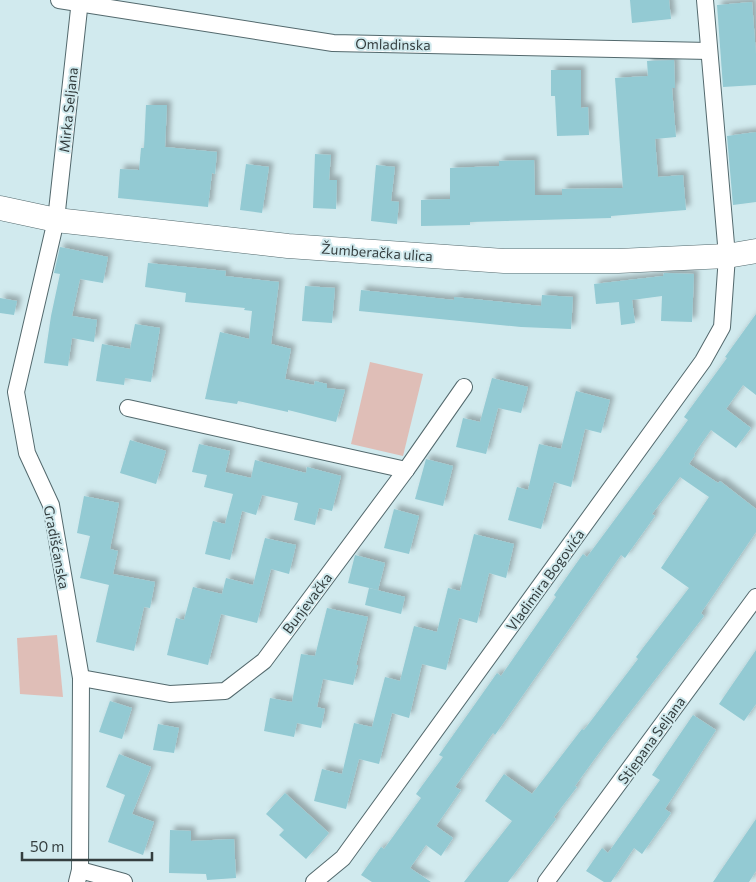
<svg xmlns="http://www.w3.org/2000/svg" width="756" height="882" font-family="Commissioner,sans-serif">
  <defs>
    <filter id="shadow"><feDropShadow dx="4.5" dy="-4.5" stdDeviation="2.5" flood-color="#0004"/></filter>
  </defs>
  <rect width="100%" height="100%" fill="#d1eaee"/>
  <g fill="#dfbeb7">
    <path d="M370,362l53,12 -20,82 -52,-12z"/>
    <path d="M57,635l6,62 -43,-3 -3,-56z"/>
  </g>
  <g fill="#93cad3" filter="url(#shadow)">
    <path d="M630,0h39l2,19 -39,4z"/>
    <path d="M752,2l4,53v30l-33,2 -6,-82z"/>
    <path d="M674,60l1,28h-3l4,49 -21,2 3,38 25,-2 3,35 -75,6v2l-141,4v3l-49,1v-26l29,-1v-31l49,-2v-5l35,-1 1,35h27v-6l61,-1 -8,-110 33,-2 -1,-15z"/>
    <path d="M551,70h30v38l7,-1 1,28 -32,1 -2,-40h-4z"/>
    <path d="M146,105h21l-2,42 52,5 -2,22 -3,-1 -4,34 -90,-9 2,-29 19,1 2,-22h3z"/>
    <path d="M756,132v70l-23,3 -6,-69z"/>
    <path d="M315,154l16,1 -2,25h8l-1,29 -23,-1z"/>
    <path d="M246,164l23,3 -7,46 -22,-3z"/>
    <path d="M376,165l19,2 -4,34 8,1 -2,22 -26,-3z"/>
    <path d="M60,247l48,10 -5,26 -23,-4 -8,37 25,4 -3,22 -22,-4 -4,28 -24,-3 7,-47 9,-42 -6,-1z"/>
    <path d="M148,263l78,8 -1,5 54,6 -8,62 20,5 -6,30 29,6 1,-4 12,3v4l18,2 -9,32 -48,-12v2l-50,-11 -1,3 -32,-5 15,-67 29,7 3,-28 -8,-1 1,-2 -60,-6 1,-9 -41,-6z"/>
    <path d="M664,273l30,1 -2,48 -31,-1 1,-25 -30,4 3,23 -14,2 -2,-23 -23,2 -2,-20 69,-8z"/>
    <path d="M305,286l30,2 -3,35 -30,-2z"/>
    <path d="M361,290l93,10v-3l87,9 1,-11 31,2 -2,32 -50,-2 -162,-16z"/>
    <path d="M0,298l17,3 -3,14 -14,-2z"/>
    <path d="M756,314v81l-13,-10 -17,24 25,19 -15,20 -25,-18 -17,24 1,1 -6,9 29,19 2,-2 36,28v23l-55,81 3,3 -100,130 -29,40 2,1 -23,30 2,2 -48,63h-44l48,-61 -27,-20 19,-27 28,20 50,-65 2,1 54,-71 -2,-2 53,-69 -28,-20 48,-71 -29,-20 -28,37 3,2 -30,42 -4,-3 -126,180 -2,-2 -38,54 6,3 -25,36 17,12 -12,18 -15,-11 -16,23 21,14h-59l-11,-7 20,-28 3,2 37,-51 -5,-4 27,-37 -4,-2 58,-82 4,3 55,-79 -2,-2 29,-41 4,3 72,-97 29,-40 -4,-3 43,-59 -2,-1z"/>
    <path d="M135,324l25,4 -9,54 -26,-4 -1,7 -28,-4 6,-37 28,5z"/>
    <path d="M492,378l36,9 -7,26 -23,-5 -12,46 -30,-7 7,-29 17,4z"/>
    <path d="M576,391l34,9 -9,33 -16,-4 -14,58 -17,-5 -13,47 -33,-9 9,-33 11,3 11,-46 22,5z"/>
    <path d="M130,440l36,11 -10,33 -36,-11z"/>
    <path d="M199,444l31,7 -5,21 26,6 4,-18 51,13 1,-6 34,9 -9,35 -13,-3 -4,17 -21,-5 4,-17 -36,-8 -6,20 -14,-4 -12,49 -25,-6 8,-33 12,3 8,-30 -29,-7 3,-12 -15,-3z"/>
    <path d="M426,459l27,7 -10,40 -28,-7z"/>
    <path d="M84,496l35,7 -9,46 8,2 -5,23 42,8 -5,26 -6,-1 -10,44 -38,-9 13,-57 -29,-7 10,-42 -13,-3z"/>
    <path d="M394,509l25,7 -10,38 -25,-6z"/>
    <path d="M474,534l40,10 -8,34 -17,-5 -12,50 -18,-5 -13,52 -24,-6 -13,54 -17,-5 -13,51 -20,-5 -13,50 -32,-8 8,-32 20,5 12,-51 18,4 13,-50 15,4 14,-55 23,6 11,-44 12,3z"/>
    <path d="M265,538l31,7 -7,29 -18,-5 -14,54 -36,-9 -13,51 -41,-10 9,-37 8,2 9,-33 29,7 4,-16 27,7z"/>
    <path d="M355,555l30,8 -7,27 -30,-7z"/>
    <path d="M369,588l36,9 -4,17 -36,-9z"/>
    <path d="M327,608l41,9 -12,48h2l-5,20 -30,-6 -6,28 8,2 -4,19 -24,-5 -3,14 -30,-6 6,-33 22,4 9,-48 14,2z"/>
    <path d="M756,650v54l-12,17 -25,-17z"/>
    <path d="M110,701l22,7 -10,31 -23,-7z"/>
    <path d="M693,715l23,15 -51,79 6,4 -29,41 -8,-6 -23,34h-7l-18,-11 16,-23 6,5 52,-73 -8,-5z"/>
    <path d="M158,724l21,4 -5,25 -21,-3z"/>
    <path d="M119,754l32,13 -19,47 22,8 -11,33 -35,-13 17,-47 -19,-8z"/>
    <path d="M285,793l44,40 -23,26 -27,-24 5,-5 -18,-16z"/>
    <path d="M756,819v52l-7,11h-36z"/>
    <path d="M170,830l21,1v10l43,-2 2,39 -29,2 -1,-6 -37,-1z"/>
  </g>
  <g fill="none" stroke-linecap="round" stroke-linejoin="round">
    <defs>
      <g id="minor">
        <path d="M59,0l274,43 376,8"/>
        <path d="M128,408l278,62"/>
        <path d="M81,678l89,16 55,-3 39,-30 142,-191 58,-83"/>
        <path d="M80,870l44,12"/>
        <path d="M77,882l3,-12 1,-192 -30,-173 -24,-52 -11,-61 40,-172 24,-220"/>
        <path d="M314,882l29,-24 360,-497 19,-34 5,-71 -22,-256"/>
        <path d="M546,882l210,-285"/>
      </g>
      <path id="secondary" d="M0,208l56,12 232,26 216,15h114l109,-5 29,-5"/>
    </defs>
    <use href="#minor" stroke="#53696d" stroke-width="18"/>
    <use href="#secondary" stroke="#53696d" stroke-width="25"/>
    <use href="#minor" stroke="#fff" stroke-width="16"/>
    <use href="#secondary" stroke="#fff" stroke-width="24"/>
  </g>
  <g text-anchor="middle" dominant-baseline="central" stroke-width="4" stroke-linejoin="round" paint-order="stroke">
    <g font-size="14" fill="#343e3f" stroke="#d1eaee">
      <text transform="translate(393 44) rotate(1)">Omladinska</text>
      <text transform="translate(68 110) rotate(-84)">Mirka Seljana</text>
      <text transform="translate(377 252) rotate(4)">Žumberačka ulica</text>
      <text transform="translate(57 547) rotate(79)">Gradišćanska</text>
      <text transform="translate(545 580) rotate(-54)">Vladimira Bogovića</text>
      <text transform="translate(307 603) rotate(-53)">Bunjevačka</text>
      <text transform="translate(651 740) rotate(-54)">Stjepana Seljana</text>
    </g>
  </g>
  <path d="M22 852v8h130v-8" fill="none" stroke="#343e3f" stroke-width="2.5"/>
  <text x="30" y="852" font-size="15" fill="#343e3f" stroke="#d1eaee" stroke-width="4" paint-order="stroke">50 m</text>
</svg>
